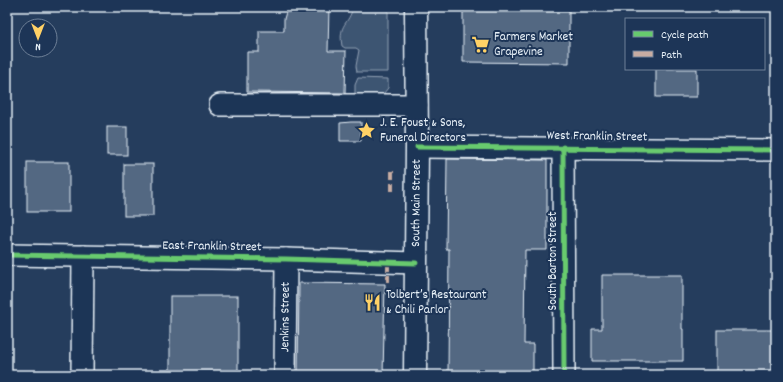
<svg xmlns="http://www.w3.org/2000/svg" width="783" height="382" font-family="Dekko,sans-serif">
  <rect width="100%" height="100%" fill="#253d5d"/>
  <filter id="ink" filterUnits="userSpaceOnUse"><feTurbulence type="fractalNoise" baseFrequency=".025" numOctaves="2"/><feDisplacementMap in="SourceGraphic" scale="8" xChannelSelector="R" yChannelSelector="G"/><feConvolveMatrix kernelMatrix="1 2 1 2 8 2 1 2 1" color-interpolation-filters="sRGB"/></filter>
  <g filter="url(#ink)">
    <g fill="#3e5472" stroke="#93a2b5">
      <path d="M353,7h35v65h-31l-1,-6 3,-16 -3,-2h-11l-3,-2c-4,-23 7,-21 11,-39z"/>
      <path d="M358,78l30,1v9l-5,6h-28v-9z"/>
    </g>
    <g fill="#536782" stroke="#e8f1f8">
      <path d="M291,7h38l-1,44h18l-1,42 -98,-1v-40h12v-21h25v-12l2,-7z"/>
      <path d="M463,7h106v56l-106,-1z"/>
      <rect x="656" y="69" width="41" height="28"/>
      <path d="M351,122h10v19h-21v-18z"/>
      <rect x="107" y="127" width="20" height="28"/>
      <path d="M447,159l100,1v90h-22l-1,94h9v31h-85l1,-126h-3z"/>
      <rect x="27" y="162" width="42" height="50"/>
      <rect x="124" y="164" width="29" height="52"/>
      <path d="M602,275h80v54h1v32h-91v-32h10z"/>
      <path d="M299,283l86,1 -2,91h-85z"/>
      <rect x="170" y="296" width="68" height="79"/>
      <rect x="717" y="330" width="59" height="45"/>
    </g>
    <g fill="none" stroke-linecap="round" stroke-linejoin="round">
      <defs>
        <g id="minor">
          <path d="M220,105h197"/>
          <path d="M417,147l359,3"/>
          <path d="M563,147l1,228"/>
          <path d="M7,255l279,4 130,4"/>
          <path d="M82,375l1,-119"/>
          <path id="s1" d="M285,375l1,-116"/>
        </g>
        <g id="major">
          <path id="s2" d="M415,375l2,-228 -1,-140"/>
        </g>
      </defs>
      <use href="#minor" stroke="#e8f1f8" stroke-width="24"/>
      <use href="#major" stroke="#e8f1f8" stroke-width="25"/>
      <use href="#minor" stroke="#1d3557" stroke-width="21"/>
      <use href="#major" stroke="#1d3557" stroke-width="22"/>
      <g stroke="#c7aca2" stroke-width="4" stroke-dasharray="8 4" stroke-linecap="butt">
        <path d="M392,191v-24"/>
        <path d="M388,263v19"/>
      </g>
      <defs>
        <g id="cycleway">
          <path d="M417,147l359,3"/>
          <path d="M563,147l1,228"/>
          <path d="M7,255l279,4 130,4"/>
        </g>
      </defs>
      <use href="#cycleway" stroke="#1d3557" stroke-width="8"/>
      <use href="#cycleway" stroke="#67ca6e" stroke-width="5"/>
    </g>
  </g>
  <defs>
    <symbol id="supermarket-bare" viewBox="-9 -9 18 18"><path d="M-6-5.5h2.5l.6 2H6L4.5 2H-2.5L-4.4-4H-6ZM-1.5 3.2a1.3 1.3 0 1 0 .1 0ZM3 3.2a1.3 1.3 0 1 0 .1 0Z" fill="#ffd166" stroke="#1d3557" stroke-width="2.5" paint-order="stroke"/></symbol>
    <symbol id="sight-bare" viewBox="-9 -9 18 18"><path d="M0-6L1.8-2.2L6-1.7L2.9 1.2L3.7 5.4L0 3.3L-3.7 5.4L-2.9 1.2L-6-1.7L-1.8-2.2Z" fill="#ffd166" stroke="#1d3557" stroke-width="2.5" paint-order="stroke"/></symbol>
    <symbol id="restaurant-bare" viewBox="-9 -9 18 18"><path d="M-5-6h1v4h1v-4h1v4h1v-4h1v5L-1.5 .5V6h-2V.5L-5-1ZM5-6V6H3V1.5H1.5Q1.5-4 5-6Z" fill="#ffd166" stroke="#1d3557" stroke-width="2.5" paint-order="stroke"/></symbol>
  </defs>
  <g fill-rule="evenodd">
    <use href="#supermarket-bare" x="468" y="32" width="25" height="25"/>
    <use href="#sight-bare" x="354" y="118" width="25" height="25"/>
    <use href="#restaurant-bare" x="360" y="290" width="25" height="25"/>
  </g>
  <g text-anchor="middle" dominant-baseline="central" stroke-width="4" stroke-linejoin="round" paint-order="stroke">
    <g font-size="13" fill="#e8f1f8" stroke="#1d3557" text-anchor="start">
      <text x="494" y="37">Farmers Market<tspan x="494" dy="15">Grapevine</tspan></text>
      <text x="380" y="123">J. E. Foust &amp; Sons,<tspan x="380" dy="15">Funeral Directors</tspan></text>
      <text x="386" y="295">Tolbert’s Restaurant<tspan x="386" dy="15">&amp; Chili Parlor</tspan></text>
    </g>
    <g font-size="13" fill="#e8f1f8" stroke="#1d3557">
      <text transform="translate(597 137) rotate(1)">West Franklin Street</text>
      <text stroke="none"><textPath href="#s2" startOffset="172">South Main Street</textPath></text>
      <text transform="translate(212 247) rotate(1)">East Franklin Street</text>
      <text transform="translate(553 261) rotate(-90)">South Barton Street</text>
      <text stroke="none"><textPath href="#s1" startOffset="58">Jenkins Street</textPath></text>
    </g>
  </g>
  <rect width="783" height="382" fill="none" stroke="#1d3557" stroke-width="24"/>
  <rect x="12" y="12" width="759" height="358" fill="none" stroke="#e8f1f8" stroke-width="1.5" filter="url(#ink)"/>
  <rect x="625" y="18" width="140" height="52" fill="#1d3557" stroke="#6e8097"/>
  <rect x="633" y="31" width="20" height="6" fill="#67ca6e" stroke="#6e8097"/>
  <text x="661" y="38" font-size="12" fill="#e8f1f8">Cycle path</text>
  <rect x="633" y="51" width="20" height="6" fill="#c7aca2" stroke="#6e8097"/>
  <text x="661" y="58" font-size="12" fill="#e8f1f8">Path</text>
  <g transform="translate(38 38) rotate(180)"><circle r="19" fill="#1d3557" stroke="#6e8097"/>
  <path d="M0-3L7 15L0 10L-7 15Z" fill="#ffd166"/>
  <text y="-6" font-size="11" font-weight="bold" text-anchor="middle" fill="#e8f1f8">N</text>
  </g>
</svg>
